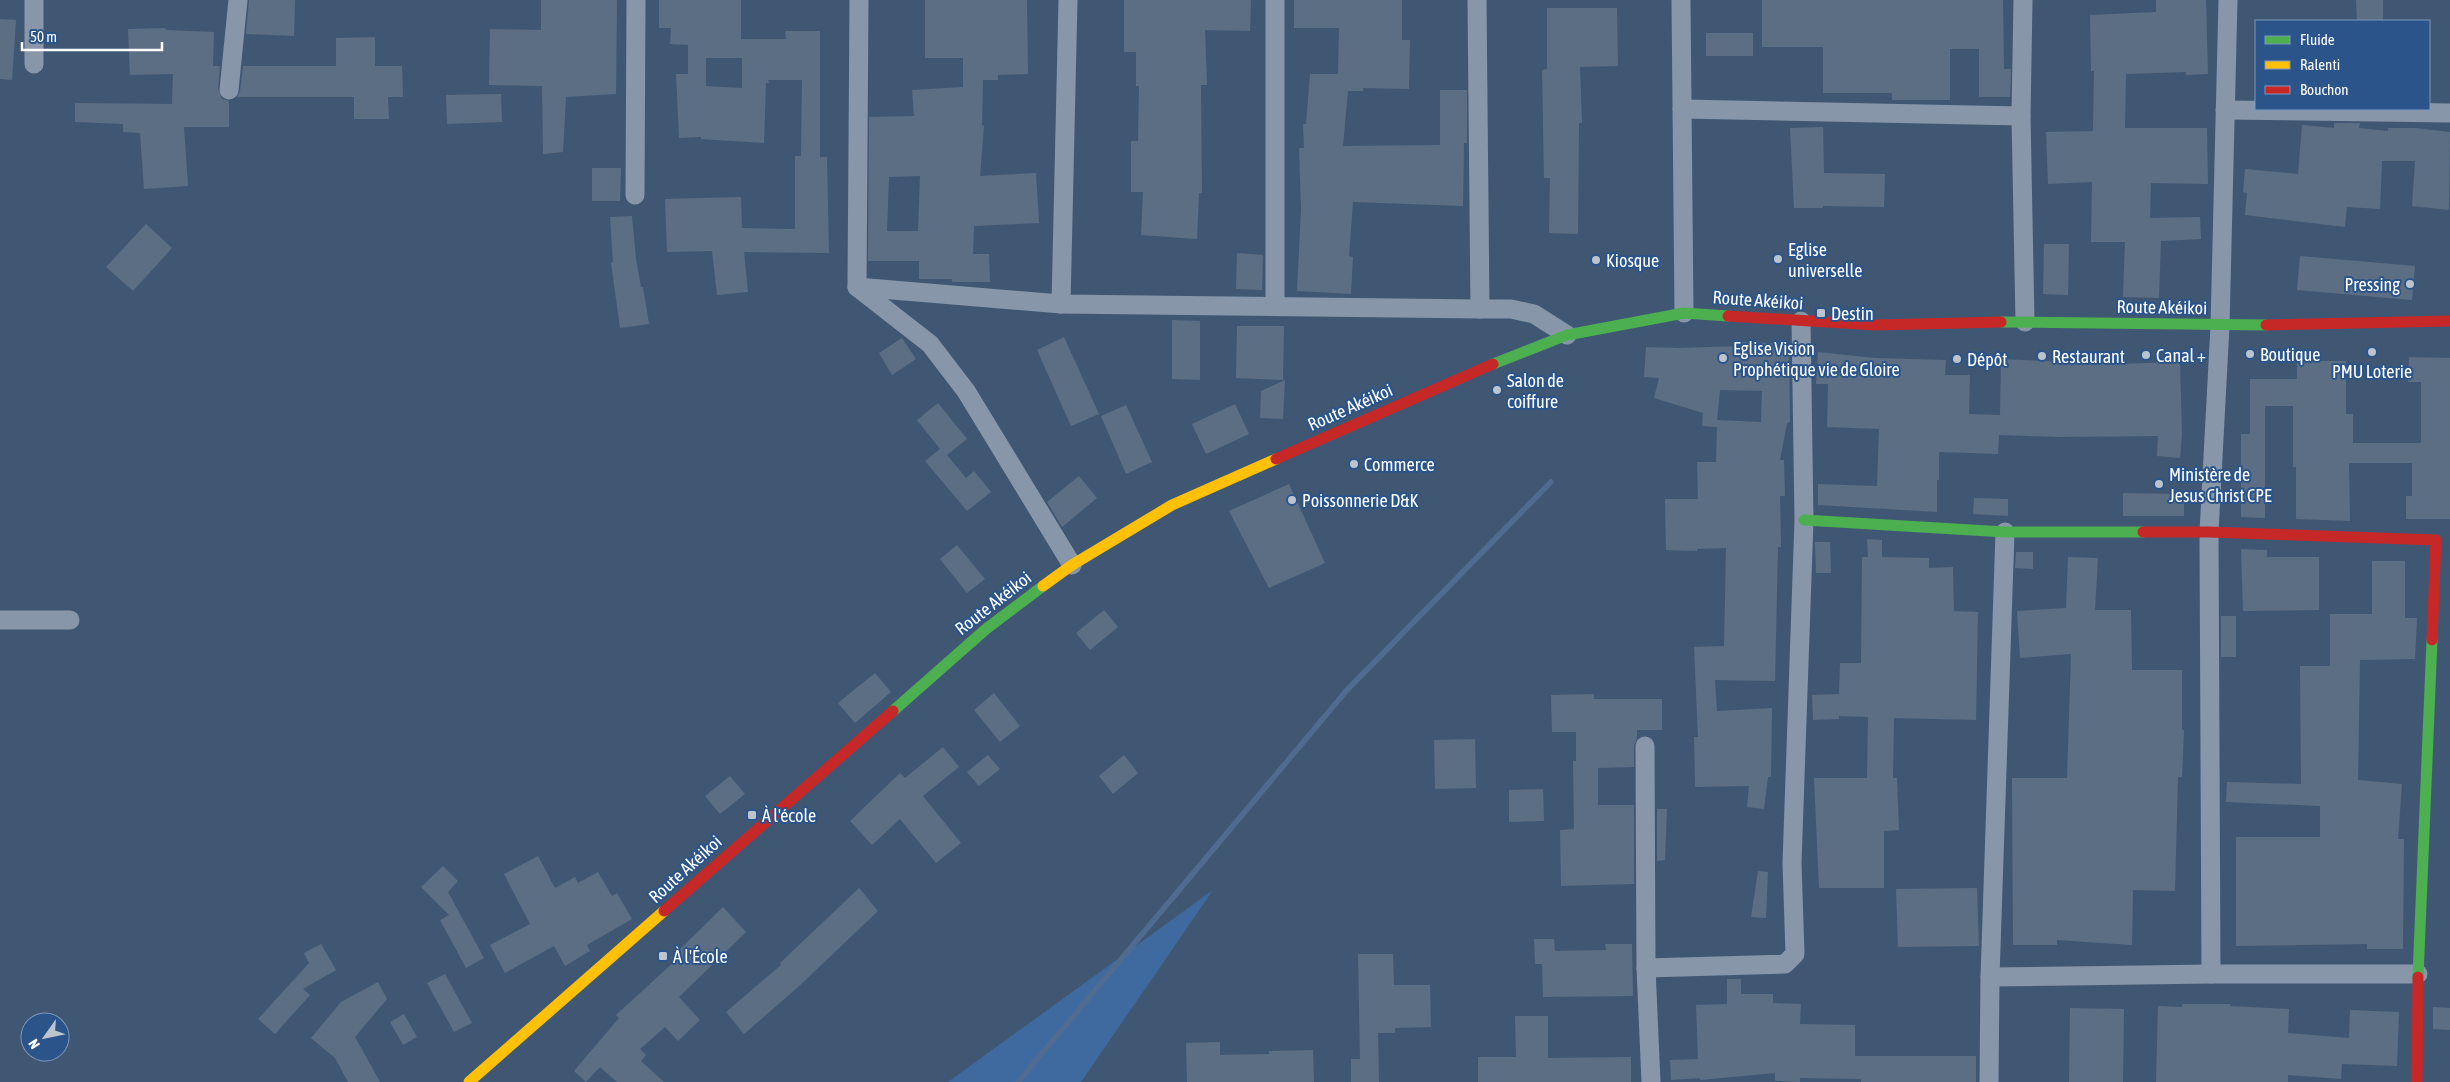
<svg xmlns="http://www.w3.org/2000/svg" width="2450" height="1082" font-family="'Asap Condensed',sans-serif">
  <rect width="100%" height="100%" fill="#405774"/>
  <path fill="#3f6a9f" d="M1213,890l-132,192h-133z"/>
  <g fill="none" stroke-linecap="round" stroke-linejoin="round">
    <path stroke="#4f6b90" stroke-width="5.5" d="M1018,1082l329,-392 204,-208"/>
  </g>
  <g fill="#5c6e84" fill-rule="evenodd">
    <path d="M249,0h46l-1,36 -48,-2z"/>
    <path d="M541,0h76l-1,94 -50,3 -3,55 -20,2 -1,-68 -53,-1 1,-56 51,1z"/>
    <path d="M659,0h82v39h45l-1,-8h35v126h7l2,96 -85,-1 4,40 -31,3 -5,-44 -45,1 -2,-53 76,-2 1,31 53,1v-73h6l1,-76h-34l1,3h-3l-2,60 -63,-4v-2l-22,1 -3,-64h12v-29l-18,-1 1,-16h-12zM706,58h36v30l-36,-2z"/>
    <path d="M925,0h102l1,74 -30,1v5h-15l-1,45 2,1 -4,50 56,-3 3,50 -65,3 -1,28h16l1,28h-38v-3h-33v-18h-51l1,-144 45,-1 -2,-26 51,-3v-29h-38zM920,176l-2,55h-31l2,-54z"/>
    <path d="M1124,0h127l-1,31 -45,-1 2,55h-6l1,108h-3l-2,46 -56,-4 2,-43h-12v-51h7l1,-55h-3v-34h-12z"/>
    <path d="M1294,0h108v40h8l-1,49 -46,-1v3h-15l-5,55 97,-1v-55h27v53h-3l-1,63 -110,-4 -4,54 4,1 -2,37 -54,-3 4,-82 -2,-61h5l-1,-24h3l4,-50h28l1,-46h-45z"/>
    <path d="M1762,0h241l1,69h7l-1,28h-31v-48h-29v51h-58v-7h-69v-46h-61z"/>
    <path d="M2156,0h50l2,74 -22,1v-3l-60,2 -1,54h82l1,56 -57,-1 -1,35 50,-1 1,22 -40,2 -2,57 -36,-1 2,-55h-34l1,-60 -44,2 -2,-52 47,-1 1,-60h-3l-1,-56 66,-3z"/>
    <path d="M2356,0h27v21h-26z"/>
    <path d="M1547,8h70l1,58 -38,1 2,56h-3l-1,111 -29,-1 1,-55h-6l-2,-108 5,-1z"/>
    <path d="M0,19l16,1 -4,60 -12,-1z"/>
    <path d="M165,28l1,2 48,2 -1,34h7l-2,23 4,10 7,2v26h-45l4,59 -44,3 -4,-56 -17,-1v-8l-48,-2v-19l97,1 1,-30 -43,1 -2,-46z"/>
    <rect x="1706" y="33" width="47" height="23"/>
    <path d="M375,37v29h27l1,31h-15l1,22h-35v-22h-117l3,-6 3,-25h93v-28z"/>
    <path d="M501,94l1,28 -55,2 -1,-29z"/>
    <path d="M2334,123h26l-1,5 29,3v-3h27l35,4 -1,78 -37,-4 3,-45h-33l-2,48 -33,-2 -2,20 -100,-12 2,-22 -4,-1 2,-23 53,5 4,-49 32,3z"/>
    <path d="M1823,127l1,46 61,1 -1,33 -61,-1v2h-29l-4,-80z"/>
    <path d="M592,168h29l-1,33h-28z"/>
    <path d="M632,216l4,43 5,28h2l6,37 -29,4 -9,-65 2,-1 -3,-45z"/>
    <path d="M146,224l26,24 -39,43 -27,-24z"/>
    <path d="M2044,244h25l-1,51 -25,-1z"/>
    <path d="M1237,253l26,2 -1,35 -26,-1z"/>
    <path d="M2300,256l115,10 -3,34 -115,-10z"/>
    <path d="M1172,320l28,1v59l-28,-1z"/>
    <path d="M1237,326h47l-1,54 -47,-2z"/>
    <path d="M1064,337l35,77 -28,12 -34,-76z"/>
    <path d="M902,338l14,21 -24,16 -13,-22z"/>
    <path d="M1742,342l47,2 1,78 -3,1 -7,37h4l1,36h-5l1,51h-3l-3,134 -60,-1 2,31 55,-3 -1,69h-3l-4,32 -17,-2 2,-21 -54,1 -1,-50h4l-4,-90 30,-1 2,-98 -29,1v2l-31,-1 -1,-51h33l-1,-37h19l1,-35 -15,-1 1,-13 -49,-15 5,-20 -15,-1 2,-30 33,1 63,-2zM1720,390l42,1 -1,31 -44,-2z"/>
    <path d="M1818,352l57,6 71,2 -1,15h25l-1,39 31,1 1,-56 62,3h51v2l66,-2 2,73 -2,23 -23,-2 1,-20 -100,1 -59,-2 -1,19 -59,-2v28h-2v32l-119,-7v-21l59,2 2,-57 -52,-2 1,-43h-12z"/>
    <path d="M2409,357l41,1v161h-44v-23h6v-33h-63l1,58 -54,-2v-52h-3v-61h-28v112l-24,-1v-83h9v-55h47v-18h49v53h7v29h68v-61h-13z"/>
    <path d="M1285,380l-2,39 -23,-1 1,-27z"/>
    <path d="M938,403l29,36 -20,16 19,23 8,-7 17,21 -24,19 -42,-50 15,-12 -23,-29z"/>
    <path d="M1235,404l14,30 -43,20 -14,-30z"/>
    <path d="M1126,405l26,57 -26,12 -25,-58z"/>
    <path d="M1079,476l18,22 -35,29 -15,-25z"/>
    <path d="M1289,484l36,79 -56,25 -40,-77z"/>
    <path d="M2123,493l61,1v22h-61z"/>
    <path d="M1974,498l34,1v17l-35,-2z"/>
    <path d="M1867,539l15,1v17l47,1v10l24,-1 1,44 24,1 -2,108 -82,-2 -1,60h4l2,52 -15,1v57h-65l-5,-110h53l1,-61 -29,-1v3l-26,1 -1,-25 27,-1 1,-31h21l1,-106h6z"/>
    <path d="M1815,542h15l1,31h-15z"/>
    <path d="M957,545l28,34 -18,14 -27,-34z"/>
    <path d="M2241,549l26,1v7h52v53l-76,1z"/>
    <path d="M2016,552h17v17l-18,-1z"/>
    <path d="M2068,557l30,1 -3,52h36l1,60h50v60h2l-2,47h-4l-3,114 -42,-1 -1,55 -75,-5v5h-44l-1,-167h55l4,-124 -51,4 -3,-47 49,-3z"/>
    <path d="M2372,561h33v57h12l-2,41 -55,1 -2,120 44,4 -4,55h6l-1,110h-36v-5l-131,2v-109h84v-31l-94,-4 1,-20 74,2 -1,-118h30v-52h42z"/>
    <path d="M1104,610l14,17 -28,23 -14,-17z"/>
    <rect x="2221" y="616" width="15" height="41"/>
    <path d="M875,673l16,19 -36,31 -17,-20z"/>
    <path d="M994,693l26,33 -20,16 -26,-32z"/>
    <path d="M1594,694v5h68v31h-25v8l-3,8v21l-36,1v37h36v79l-73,2 -1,-56 14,-1 -1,-68h3v-29h-24l-1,-37z"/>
    <path d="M1475,739l1,49 -41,1 -1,-49z"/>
    <path d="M943,747l16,20 -36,29 38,47 -25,20 -36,-44 -28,26 -22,-24 50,-48 5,5z"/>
    <path d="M988,755l12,14 -21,17 -12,-14z"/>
    <path d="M1124,755l14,18 -25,21 -14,-18z"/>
    <path d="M730,776l15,18 -25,20 -15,-18z"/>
    <path d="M1543,789l1,32 -35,1v-32z"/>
    <path d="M1657,809h10l-2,51 -8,1z"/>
    <path d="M538,856l17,32 20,-11 3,6 20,-11 14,24 5,-3 15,26 -45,26 3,6 -25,15 -11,-20 -49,27 -15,-28 40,-21 -26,-50z"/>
    <path d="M443,866l15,15 -10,11 36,66 -18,10 -26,-48 9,-5 -28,-28z"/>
    <path d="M1758,871l10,1 -2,46 -15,-1z"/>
    <path d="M859,888l19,23 -81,77 -53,46 -18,-22 55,-47 -1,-2z"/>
    <path d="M1977,888l2,58 -81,1 -2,-58z"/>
    <path d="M723,907l23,25 -67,65 21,23 -22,21 -13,-14 -25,22 6,6 -5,6 23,21h-47l-17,-15 -14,15 -12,-11 45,-53 -3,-3 59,-54 -4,-3z"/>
    <path d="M1534,939h20l1,12 51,-1 -1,-6h27l1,52 -90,1 -1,-33h-7z"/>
    <path d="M321,944l15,26 -33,19 7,6 -35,39 -17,-15 51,-56 -5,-10z"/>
    <path d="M1358,954h35l1,31h36l1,42 -36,1v5h-17l1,49h-28v-23h9z"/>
    <path d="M445,974l27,49 -18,9 -27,-49z"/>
    <path d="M1727,979h14v15h32v9l28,1 -1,20 55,1v31h121v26h-115v-3l-61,-1v4l-25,-1v-8l-75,7v-2l-29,2 -1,-20 28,-1 -2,-54 31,-1z"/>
    <path d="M378,982l9,17 -32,38 25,45h-32l-13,-24 -24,-20 30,-36z"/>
    <path d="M2182,1004h48v2l59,3 -1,24 61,5 1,-28 49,2 -2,54 -55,-2 -1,15 -53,-4v7h-132l2,-76 24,1z"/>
    <path d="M2433,1007l17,1v22l-17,-1z"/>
    <path d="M2070,1008l54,1 -1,73h-54z"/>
    <path d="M404,1014l13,23 -14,8 -13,-23z"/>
    <path d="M1515,1016h33v42l83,-1v25h-153v-25h38z"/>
    <path d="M1220,1042v13l49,-1v-3l44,-1 1,32h-127l-1,-39z"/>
  </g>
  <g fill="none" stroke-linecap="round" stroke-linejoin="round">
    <g stroke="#8797a9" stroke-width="19">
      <path d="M859,0l-2,287 204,17 419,5"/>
      <path d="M1275,0v306"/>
      <path d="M1477,0l3,309h31l23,5 33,21"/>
      <path d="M1681,0l3,313"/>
      <path d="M2023,0l-2,116 4,206"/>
      <path d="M34,64v-64"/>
      <path d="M229,90l9,-90"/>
      <path d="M1682,109l339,7"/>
      <path d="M2225,110l225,3"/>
      <path d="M635,195l1,-195"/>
      <path d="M857,287l73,57 36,47 106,174"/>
      <path d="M1061,304l7,-304"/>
      <path d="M0,620h70"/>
      <path d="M1645,746l1,222 5,114"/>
      <path d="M1646,968l139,-4 10,-10 -3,-91 12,-343 -3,-199"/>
      <path d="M2211,974l-2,-442 11,-206 8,-326"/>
      <path d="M1990,977l221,-3h207"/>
      <path d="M1989,1082l1,-105 15,-445"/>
    </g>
    <g stroke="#4caf50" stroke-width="11">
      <path d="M2001,322l265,3"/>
      <path d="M1493,364l74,-29 117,-22 44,3"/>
      <path d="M1804,520l201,12h138"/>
      <path d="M893,711l93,-82 57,-43"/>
      <path d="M2418,977l14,-337"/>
    </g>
    <g stroke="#ffc107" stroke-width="11">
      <path d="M1043,586l29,-21 100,-60 104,-46"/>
      <path d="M469,1082l195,-171"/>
    </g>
    <g stroke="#c62828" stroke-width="11">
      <path d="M1728,316l147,9 126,-3"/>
      <path d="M2266,325l184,-4"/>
      <path d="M1276,459l217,-95"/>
      <path d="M2143,532h66l227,8 -4,100"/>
      <path d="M664,911l229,-200"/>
      <path d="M2417,1082l1,-105"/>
    </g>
  </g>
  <g fill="#bcc4ce" stroke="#2a548a" stroke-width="2">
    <circle cx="1778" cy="259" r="5"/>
    <circle cx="1596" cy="260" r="5"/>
    <circle cx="2410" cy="284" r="5"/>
    <rect x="1816" y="308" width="10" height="10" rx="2.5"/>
    <circle cx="2372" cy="352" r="5"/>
    <circle cx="2250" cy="354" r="5"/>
    <circle cx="2146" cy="355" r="5"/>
    <circle cx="2042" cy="356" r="5"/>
    <circle cx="1723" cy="358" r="5"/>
    <circle cx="1957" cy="359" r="5"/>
    <circle cx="1497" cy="390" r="5"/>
    <circle cx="1354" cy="464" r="5"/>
    <circle cx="2159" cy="484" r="5"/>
    <circle cx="1292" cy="500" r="5"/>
    <rect x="747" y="810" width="10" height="10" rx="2.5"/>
    <rect x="658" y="951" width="10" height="10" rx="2.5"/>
  </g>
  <g text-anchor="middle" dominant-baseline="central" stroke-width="4" stroke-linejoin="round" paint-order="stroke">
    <g font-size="18" fill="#fff" stroke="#2a548a" text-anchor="start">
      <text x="1788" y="249">Eglise<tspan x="1788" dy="21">universelle</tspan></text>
      <text x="1606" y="260">Kiosque</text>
      <text x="2400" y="284" text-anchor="end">Pressing</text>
      <text x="1831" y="313">Destin</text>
      <text x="1733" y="348">Eglise Vision<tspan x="1733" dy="21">Prophétique vie de Gloire</tspan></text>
      <text x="2260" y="354">Boutique</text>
      <text x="2156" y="355">Canal +</text>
      <text x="2052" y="356">Restaurant</text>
      <text x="1967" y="359">Dépôt</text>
      <text x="2372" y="371" text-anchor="middle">PMU Loterie</text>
      <text x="1507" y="380">Salon de<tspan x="1507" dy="21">coiffure</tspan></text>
      <text x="1364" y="464">Commerce</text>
      <text x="2169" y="474">Ministère de<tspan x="2169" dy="21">Jesus Christ CPE</tspan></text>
      <text x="1302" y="500">Poissonnerie D&amp;K</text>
      <text x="762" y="815">À l'école</text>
      <text x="673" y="956">À l'École</text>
    </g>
    <g font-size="18" fill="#fff" stroke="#2a548a">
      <text transform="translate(1758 300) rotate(4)">Route Akéikoi</text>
      <text transform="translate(2162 307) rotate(1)">Route Akéikoi</text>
      <text transform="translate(1350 407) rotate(-24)">Route Akéikoi</text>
      <text transform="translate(993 603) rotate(-38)">Route Akéikoi</text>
      <text transform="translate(685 869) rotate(-42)">Route Akéikoi</text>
    </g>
  </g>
  <rect x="2255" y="20" width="175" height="90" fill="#2a548a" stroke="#7f98b9"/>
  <rect x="2265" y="36" width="25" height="8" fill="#4caf50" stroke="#7f98b9"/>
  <text x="2300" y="45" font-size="15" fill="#ffffff">Fluide</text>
  <rect x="2265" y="61" width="25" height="8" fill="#ffc107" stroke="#7f98b9"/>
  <text x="2300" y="70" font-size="15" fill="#ffffff">Ralenti</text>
  <rect x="2265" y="86" width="25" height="8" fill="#c62828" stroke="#7f98b9"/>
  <text x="2300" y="95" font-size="15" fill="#ffffff">Bouchon</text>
  <g transform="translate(45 1037) rotate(237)"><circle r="24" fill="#2a548a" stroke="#7f98b9"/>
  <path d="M0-4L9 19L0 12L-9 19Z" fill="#bcc4ce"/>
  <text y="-8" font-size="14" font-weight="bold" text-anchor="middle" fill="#ffffff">N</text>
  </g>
  <path d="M22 42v8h140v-8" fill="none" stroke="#ffffff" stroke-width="2.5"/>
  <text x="30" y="42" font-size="15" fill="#ffffff" stroke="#2a548a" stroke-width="4" paint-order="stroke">50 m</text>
</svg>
